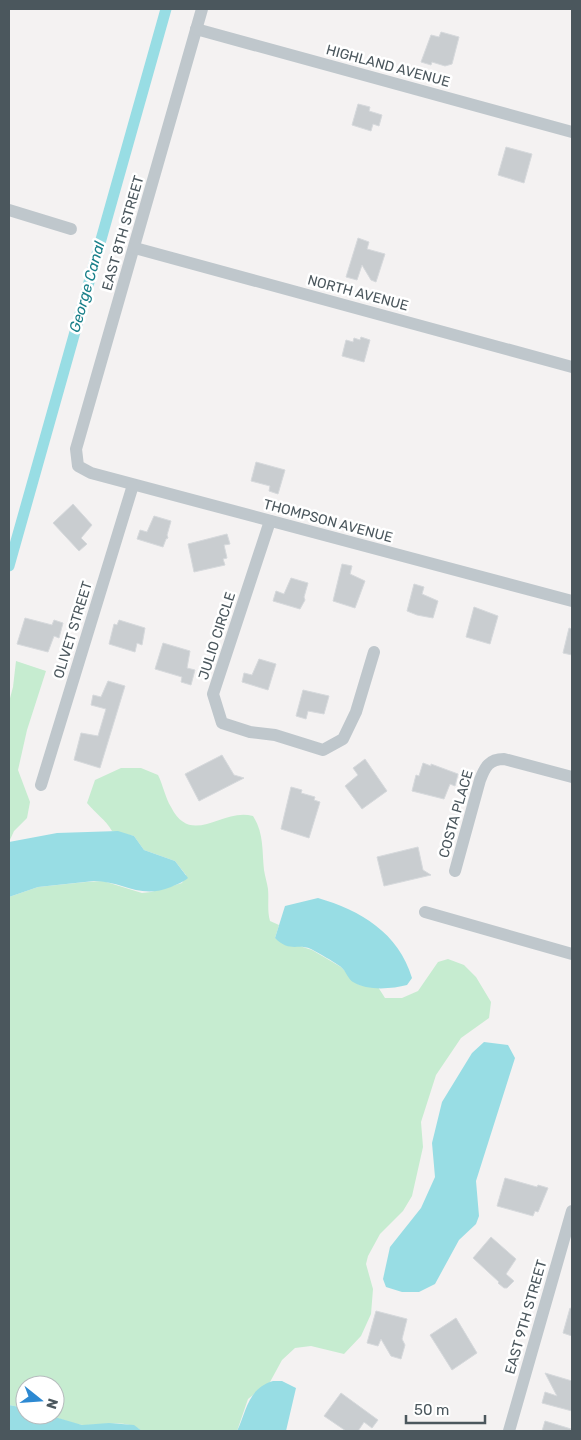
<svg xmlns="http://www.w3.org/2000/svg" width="581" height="1440" font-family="Rubik,sans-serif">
  <rect width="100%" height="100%" fill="#f4f2f2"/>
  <g fill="#c6ecd0">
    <path d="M16,661l30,10 -19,59 -9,40 12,32 -3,16 -13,13 -5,11v-140l4,-15z"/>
    <path d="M121,768h20l17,7c5,10 7,22 13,32 21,41 51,0 82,9 11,17 9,35 11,54 1,6 3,13 4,19 1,11 -1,22 2,32l9,4 -4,13 37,12 29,17 18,18 19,2 7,11h17l16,-7 20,-29 10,-3 16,6 12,12 15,25 -2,16 -28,20 -25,37 -15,47 2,25 -11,49 -9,15 -23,23 -12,22 -2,8 7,25 -2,25 -10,22 -17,18 -33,-8 -16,2 -13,12 -12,22 -22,17 -11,32h-95c-16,-13 -40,-5 -59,-6 -11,-1 -24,-7 -35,-10h7v-30h-30v23l-16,-3v-508l29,-10 48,-5 17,-1 39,12 9,-1 31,-9 4,-8 -11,-14 -31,-11 -10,-14 -22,-5c-7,-12 -16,-17 -25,-28l8,-23z"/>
  </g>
  <g fill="#98dde4">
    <path d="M118,831l16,5 10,14 31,11 13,17c-6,5 -11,6 -17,9 -31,13 -48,-6 -77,-6l-56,6 -29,10v-55l48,-9z"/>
    <path d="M318,898c42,12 81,35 94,80l-5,7c-15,4 -40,6 -54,-3 -5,-3 -7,-11 -12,-15 -3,-3 -26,-16 -30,-18 -14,-6 -21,4 -36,-11l10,-32z"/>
    <path d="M484,1042l24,3 7,13 -39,123 3,35 -3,8 -17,16 -24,44 -16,8h-17l-16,-5 -3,-8 7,-32 31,-39 14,-31 -3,-34 10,-41 30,-49z"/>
    <path d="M273,1381h9l14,7 -10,43h-49c10,-20 10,-42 36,-50z"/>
    <path d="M9,1405l16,3v7h23l34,10 27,-2 25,2 8,6h-133z"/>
  </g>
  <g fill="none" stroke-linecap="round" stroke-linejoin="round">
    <path stroke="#98dde4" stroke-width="11" d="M9,566l157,-557"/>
  </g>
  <g fill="#c9cdd0" stroke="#d6d9dc">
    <path d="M441,32l18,5 -7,27 -7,2 -13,-4 -1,3 -10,-3 10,-27 8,2z"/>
    <path d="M358,104l12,3 -1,4 13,4 -3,11 -6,-2 -2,7 -19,-6z"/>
    <path d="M506,147l26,7 -8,29 -26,-8z"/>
    <path d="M358,238l11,4 -2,7 18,5 -9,28 -5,-2 -9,-15 -5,15 -11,-3z"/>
    <path d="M361,337l9,3 -6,22 -22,-6 4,-16 7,2 1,-4 6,2z"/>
    <path d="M256,462l29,8 -7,24 -9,-3 1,-5 -19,-5z"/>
    <path d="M73,504l19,21 -11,13 6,6 -8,7 -26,-28z"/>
    <path d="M154,516l17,5 -4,14 1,3 -2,1 -3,8 -26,-8 3,-9 7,2z"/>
    <path d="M227,534l3,10 -6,1 3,13 -4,1 2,6 -31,7 -6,-28z"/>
    <path d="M342,564l10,2 -2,8 15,7 -10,27 -22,-7z"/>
    <path d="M291,578l17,5 -4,14 1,3 -5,9 -27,-8 3,-10 8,3z"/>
    <path d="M414,584l10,3 -2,7 16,7 -5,17 -16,-3 -10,-4z"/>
    <path d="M474,607l24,9 -8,28 -24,-7z"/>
    <path d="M25,618l27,7 2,-5 9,3 -4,15 -5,-2 -6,16 -31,-8z"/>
    <path d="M119,620l26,8 -3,17 -5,-2 -2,9 -26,-8 5,-20 3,1z"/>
    <path d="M569,628l3,1v26l-9,-2z"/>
    <path d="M163,643l27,8 -3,17 8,2 -4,15 -10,-3 1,-5 -27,-8z"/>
    <path d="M259,659l17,5 -8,26 -26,-8 2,-9 8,2z"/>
    <path d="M108,681l17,5 -25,82 -26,-8 7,-27 17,3 8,-27 -15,-4 2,-10 8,2z"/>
    <path d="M303,690l26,6 -5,18 -16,-3 -2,8 -10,-3z"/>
    <path d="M222,755l12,20 10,3 -45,23 -14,-27z"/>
    <path d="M365,759l22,32 -25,18 -17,-23 13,-11 -5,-7z"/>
    <path d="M423,763l8,3v-2l27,10 -3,12 -5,-2 -6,15 -32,-8 4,-16 3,1z"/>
    <path d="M291,787l11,3 -1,3 14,4 -1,3 6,2 -11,36 -28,-9z"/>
    <path d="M418,847l5,23 8,5 -47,11 -7,-29z"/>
    <path d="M505,1178l32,9 1,-2 10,3 -10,24 -3,-1 -2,5 -36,-10z"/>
    <path d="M491,1237l25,22 -10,15 8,7 -7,7h-3l-6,-5 1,-1 -26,-24z"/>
    <path d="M570,1308l2,1v27l-9,-3z"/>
    <path d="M376,1311l31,8 -5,20 3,6 -4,14 -10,-3 -10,-17 -3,7 -11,-3z"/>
    <path d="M456,1318l21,35 -25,17 -22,-35z"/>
    <path d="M545,1373l27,8v30l-30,-8 3,-11 12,4z"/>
    <path d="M341,1393l37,27 -6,8 -8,-6 -6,9h-12l-22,-15z"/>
    <path d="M545,1421l26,8v2h-29z"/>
  </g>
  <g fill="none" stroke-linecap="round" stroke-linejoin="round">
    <g stroke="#bfc7cc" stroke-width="12">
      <path d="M202,9l-126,440 2,17 13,7 481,128"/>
      <path d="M196,29l376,103"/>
      <path d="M9,210l62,19"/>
      <path d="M135,248l437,119"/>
      <path d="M270,521l-57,173 9,29 28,9 25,3 48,15 20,-11 13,-27 18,-60"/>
      <path d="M41,785l92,-300"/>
      <path d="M455,871l25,-91c5,-13 9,-21 24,-21l68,18"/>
      <path d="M425,912l147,42"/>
      <path d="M509,1431l63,-220"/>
    </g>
  </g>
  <g text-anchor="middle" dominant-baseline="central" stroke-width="5" stroke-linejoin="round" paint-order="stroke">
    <g font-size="14" fill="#4b575d" stroke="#fff">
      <text transform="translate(388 66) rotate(15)">HIGHLAND AVENUE</text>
      <text transform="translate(123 233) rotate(-74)">EAST 8TH STREET</text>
      <text transform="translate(358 293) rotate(15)">NORTH AVENUE</text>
      <text transform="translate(328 521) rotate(15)">THOMPSON AVENUE</text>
      <text transform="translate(73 630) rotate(-73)">OLIVET STREET</text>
      <text transform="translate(217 636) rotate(-72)">JULIO CIRCLE</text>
      <text transform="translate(456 814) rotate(-74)">COSTA PLACE</text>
      <text transform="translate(526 1317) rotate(-74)">EAST 9TH STREET</text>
    </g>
    <g font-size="15" font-style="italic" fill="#1a808a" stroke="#fff">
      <text transform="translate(87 287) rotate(-74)">George Canal</text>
    </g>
  </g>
  <rect width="581" height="1440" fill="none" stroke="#4b575d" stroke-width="20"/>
  <g transform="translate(40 1400) rotate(107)"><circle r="24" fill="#ffffff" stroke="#b7bcbe"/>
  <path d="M0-4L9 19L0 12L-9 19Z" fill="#2d89d2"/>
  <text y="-8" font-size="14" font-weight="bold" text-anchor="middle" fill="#4b575d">N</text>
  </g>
  <path d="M406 1415v8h79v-8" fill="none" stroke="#4b575d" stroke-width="2.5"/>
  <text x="414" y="1415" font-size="15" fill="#4b575d" stroke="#ffffff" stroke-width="4" paint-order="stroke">50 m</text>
</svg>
